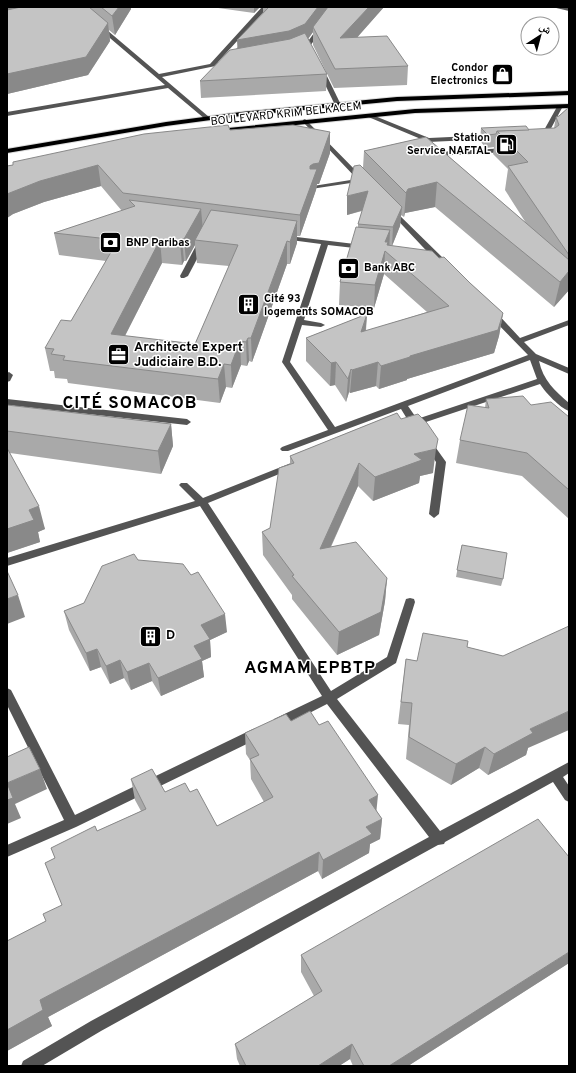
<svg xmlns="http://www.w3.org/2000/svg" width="576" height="1073" font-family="Overpass,'Noto Naskh Arabic',sans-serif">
  <rect width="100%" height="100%" fill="#fff"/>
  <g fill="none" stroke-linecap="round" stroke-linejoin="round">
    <defs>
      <g id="major">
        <path d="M569,91v4l-172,6 -156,15 -75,10 -159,27v-4l159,-27 75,-10 156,-15z"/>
        <path d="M569,104v4l-154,5 -197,20 -3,-2 3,-2 197,-20z"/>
      </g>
    </defs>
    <use href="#major" stroke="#dbdbdb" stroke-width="2"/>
    <g fill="#545454" fill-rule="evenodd">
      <path d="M262,7h6l-50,55 10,-2 3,2 -1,1 -68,14 47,40v2h-4l-37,-31 -161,28v-4l158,-27 -68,-58v-2h4l58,49 51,-10z"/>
      <path d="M333,7h6l-29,39 -13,4v-2l9,-4z"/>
      <path d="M552,7h17v4z"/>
      <path d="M319,69l5,1 17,35 -1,1 -5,-1 -17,-35z"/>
      <path d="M558,105l5,1 -15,28 -3,2h-8v-2l6,-2z"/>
      <path d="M366,114h4l59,24 64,-3 3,2 -3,2 -65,3 -62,-26z"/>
      <path d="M305,119l59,60v2l-53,8v-2l2,-1 44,-7 -54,-57v-2z"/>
      <path d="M433,148l4,4 70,-4 3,2 -3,2 -72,4 -2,-1 -3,-5z"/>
      <path d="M391,208l2,1 50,49v4h-6l-48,-51 -2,-1z"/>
      <path d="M280,235l83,10 4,2 -4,2 -35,-4 -24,75 17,3 4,2 -4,2 -19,-2 -12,37 45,65 193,-72 -39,-40v-4h6l25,27 49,-18v5l-45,17 12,12 33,14v6l-30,-13c4,19 16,30 30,42v8c-9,-3 -24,-19 -29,-27l-120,40 3,4 -5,3 -10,-7 1,-2 -8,-13 -113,42h-6l-2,-2 2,-2 46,-17 -46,-68 39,-118 -38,-5 -4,-2zM530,360l7,19 -120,40 -9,-13z"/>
      <path d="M199,240h3l4,2 -18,34 -4,2h-3l-1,-2z"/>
      <path d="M9,372l4,3 -3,6 -3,1v-9z"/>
      <path d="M7,399l180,20 4,3 -4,3 -180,-20z"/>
      <path d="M428,440l3,1 15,21 -7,52 -5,4 -5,-4 7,-52 -13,-19z"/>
      <path d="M291,463l3,1 2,2 -2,2 -86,35 123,188 56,-34 18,-55 1,-3 4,-1 4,1 1,3 -19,61 -59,36 103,132 129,-69v11l-6,4 6,9v16l-4,-2 -12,-18 -108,60 -1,2 -6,1 -337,186 -59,35h-21l2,-5 68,-40 338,-184 -102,-133 -45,23 -4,1 -4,-1 -2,-4 2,-4 48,-23 -122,-190 -193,60v-8l188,-57 -16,-16 2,-2h6l16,15z"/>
      <path d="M7,688l4,2 64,125 178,-86 4,-1 4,1 2,4 -2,4 -185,90 -69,30v-12l57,-25 -57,-115z"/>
    </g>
    <use href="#major" fill="#000" fill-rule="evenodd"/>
  </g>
  <g fill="#a9a9a9" fill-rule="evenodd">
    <path d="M7,7h124v2l-16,26 -6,-5 1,11 -22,34 -81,19z"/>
    <path d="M211,7h49l-6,6z"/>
    <path d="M263,7h121l-27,30 51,29 -1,19 -73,3 -21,-43v-13l-5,7 19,35 -1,17 -125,7 -1,-17 37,-33 26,-35z"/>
    <path d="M569,107v183l-15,17 -119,-100 -30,6 -1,4 -3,-2 -1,11 -8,20 47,12 31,25 33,30 -4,23 -5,17 -87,26v1l-28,9 -3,-3 -26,7 -1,-1 -3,10 -11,-17 -5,1 -24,-25v-23l61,-24 -1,17 61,-19 -43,-38 -10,34 -35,-3 1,-23 18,-55v-3l4,-13 -15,4 16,-47 1,-17 62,-14 100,86 -21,-33 3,-21 -15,-15 1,-7 -8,1 -6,-7 1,-13 48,2 25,-2 2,-11 3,-1z"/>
    <path d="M230,130l100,23 -11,31h-2l-1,6 -16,46h-3v7l-7,21h-3l-35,98 -3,-1 -2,5 -6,-1 -9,23 -6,-1 -6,16 -152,-20 -1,-4 -12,-1 -1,-7h-4l-5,-23 26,-27 35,-60 -47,-6 -5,-22 68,-22 -21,-25 -57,16 -31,12 -6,4v-52zM195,245l2,18 32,3 -34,78 -70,-8 37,-73 20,2 2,-4h2z"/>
    <path d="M486,399l45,6 38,12v102l-47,-43 -66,-13 4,-23 25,-32z"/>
    <path d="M7,405l164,19 2,22 -12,28 -151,-21 35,76 -7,3 2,10 -33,11z"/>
    <path d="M397,413l36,60 -13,3 -1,7 -46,18 -15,-15 -27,61 56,31 -2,23 -6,34 -42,20 -45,-56v-4l-29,-40 -1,-23 8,-4 20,-64v-8z"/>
    <path d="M462,545l41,34 -2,7 -45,-9z"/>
    <path d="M138,560l89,72 -17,8 1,17 -9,4 2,16 -43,19 -9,-15 -21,9 -7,-12 -14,6 -9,-17 -11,4 -21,-41 -5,-19 20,-8z"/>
    <path d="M467,647l36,9 25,92 -2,7 -38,20 -9,-7 -28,17 -45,-26 3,-34 -11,-1 5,-42 3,-23 11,2z"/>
    <path d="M291,721l85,89 6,9 -2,20 -10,5 -1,9 -47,26 -4,-8 -270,146 4,9 -45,25v-110l39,-20 16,-16 -17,-42 10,-5 -4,-10 46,-17 44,-20 -6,-11 -4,-21 34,13h25l27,34 47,-24 -13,-23 -1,-19 -4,-6 -1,-21z"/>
    <path d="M301,955l268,8 -161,103h-55l-3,-7 -11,7h-99l-3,-7 -2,-15 79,-48 -13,-24z"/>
  </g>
  <g fill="#898989">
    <path d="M7,7h66l-66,16z"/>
    <path d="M119,7h12v2l-16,26 -3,-19z"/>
    <path d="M254,7h6l-6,6z"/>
    <path d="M318,7h13l-18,20v5l-8,11 -67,16 -1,-19z"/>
    <path d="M369,7h15l-44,50v-19z"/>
    <path d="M108,23l2,18 -22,34 -81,19v-20z"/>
    <path d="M330,132v21l-11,31h-2l-1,6 -16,46v-21l10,-49z"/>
    <path d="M98,165l3,21 -57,16 -31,12 -6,4v-24l33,-13z"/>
    <path d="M437,182l-2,25 -30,6 -1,4 2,-24 2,-4z"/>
    <path d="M368,191l-1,18 -20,6v-19z"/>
    <path d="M402,207l-2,19 -8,20 1,-19z"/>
    <path d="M201,209l2,22 -8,9v5l-9,16 -2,-22z"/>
    <path d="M297,221v22l-7,21v-22z"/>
    <path d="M390,230l-1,23 -4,-2 -1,23 -10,34 1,-23 10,-43z"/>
    <path d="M182,239l2,22 -2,4 -2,-23z"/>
    <path d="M160,240l2,23 -48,94 -3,-23z"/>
    <path d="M287,241v23l-35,98 -1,-24z"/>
    <path d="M569,271v19l-15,17 6,-25z"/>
    <path d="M503,313l-4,23 -5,17 -87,26v1l-28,9 2,-23 29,-10z"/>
    <path d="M367,314l-2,23 -4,-5z"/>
    <path d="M248,338l1,23 -2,5 -1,-24z"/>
    <path d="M240,341l1,24 -9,23 -1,-23z"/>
    <path d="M336,362l-1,23 -5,1 1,-23z"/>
    <path d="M378,362l-2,24 -26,7 2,-23z"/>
    <path d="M224,364l2,23 -6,16 -2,-24z"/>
    <path d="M351,369l-2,23 -3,10 2,-23z"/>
    <path d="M171,424l2,22 -12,28 -3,-23z"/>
    <path d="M436,449l-3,24 -13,3 -1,7 -46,18 2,-24 39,-23z"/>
    <path d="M359,463l-1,23 -39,86 1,-23z"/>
    <path d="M39,506l6,23 -7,3 2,10 -33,11v-24l22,-19z"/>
    <path d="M387,578l-2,23 -6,34 -42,20 2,-23z"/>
    <path d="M18,595l7,22 -18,7v-25z"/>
    <path d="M225,614l2,18 -17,8 1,17 -9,4 2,16 -43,19 -3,-18 36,-32 7,-21z"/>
    <path d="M97,649l4,18 -11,4 -4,-18z"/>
    <path d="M120,660l4,18 -14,6 -4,-18z"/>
    <path d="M149,663l3,18 -21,9 -4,-18z"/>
    <path d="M569,711v19l-41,18 -2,7 -38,20 6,-21 36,-25z"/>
    <path d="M485,747l-6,21 -28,17 5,-21z"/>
    <path d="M40,769l7,20 -32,15 6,14 -14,6v-41z"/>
    <path d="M378,795l-2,20 -7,-15z"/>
    <path d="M382,819l-2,20 -10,5 -1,9 -47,26 1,-19 43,-33z"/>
    <path d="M319,852l-1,19 -270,146 4,9 -45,25v-21l33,-30z"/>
    <path d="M569,952v11l-161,103h-19z"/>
    <path d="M352,1044l-2,15 -11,7h-21z"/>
  </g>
  <g fill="#c4c4c4" stroke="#898989">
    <path d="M21,7h68l19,16 -22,34 -79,17v-64z"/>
    <path d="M101,7h18l-7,9z"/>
    <path d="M269,7h49l-13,17 -16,7 -52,9z"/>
    <path d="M328,7h41l-29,31 47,-2 21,30 -73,3 -22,-42z"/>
    <path d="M305,33l22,41 -127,7 30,-31 60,-11z"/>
    <path d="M569,107v148l-61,-89 20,-4 -31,-31 58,-3 4,-3 -3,-8 3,-1z"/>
    <path d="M228,125l2,5 63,-5 37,7 -11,31 -6,1 -3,2v3h7l-17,46 -177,-22 -25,-28 -58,16 -33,13v-28l6,-1v-3l131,-28z"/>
    <path d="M526,126l3,4 -32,1 -1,3 -8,1 -7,-7z"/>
    <path d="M426,137l143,123v11l-9,11 -123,-100 -29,7 -2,4 -42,-42z"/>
    <path d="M360,165l42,42 -9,20 -35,-3 10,-33 -21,5 7,-30z"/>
    <path d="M129,200l72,9 -17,30h-2l-2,3 -20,-2 -49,94 84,10 43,-99 -43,-5 16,-30 86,11 -7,21 -3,-1 -36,97h-3l-2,4 -6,-1 -9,24 -7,-1 -6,15 -155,-19 2,-4 -14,-2 3,-5 -9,-1 16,-28 10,1 47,-81 -64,-7 81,-27z"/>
    <path d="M356,227l34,3 -5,12h3l-1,3 45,6 7,7 5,-1 26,26 33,30 -5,17 -88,26v1l-29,9 -3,-4 -26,8 -1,-1 -3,10 -12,-17 -5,1 -25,-25 61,-24 -6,18 88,-26 -64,-55 -10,34 -35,-3z"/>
    <path d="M523,396l8,9 20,-3 18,15v73l-42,-37 -67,-13 8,-35 21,3 -3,-9z"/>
    <path d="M7,405l164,19 -13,27 -151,-20z"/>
    <path d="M397,413l4,6 17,-5 9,9 11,16 -2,10 -22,5 8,6 -47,17 -16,-14 -39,86 36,-7 31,36 -6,34 -42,20 -47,-56 2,-1 -32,-43 8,-4 9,-60 15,-5 -4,-7z"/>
    <path d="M7,448l32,58 -10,4 5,10 -27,9z"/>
    <path d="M462,545l45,8 -4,26 -46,-9z"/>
    <path d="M134,554l4,6 45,4 8,11 7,-3 27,42 -24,11 9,14 -16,7 8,13 -44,19 -9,-15 -22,9 -7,-12 -14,6 -9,-17 -11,4 -22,-42 20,-8 18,-37z"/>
    <path d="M7,571l11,24 -11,4z"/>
    <path d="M569,626v85l-39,18 3,4 -39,21 -9,-7 -29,17 -47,-27 3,-34 -11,-1 5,-43 11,2 6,-28 45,8 -1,6 36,9z"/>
    <path d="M310,711l9,14 9,-4 50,74 -9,5 13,19 -16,8 6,7 -49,26 -4,-8 -279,148 3,10 -36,20v-89l39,-20 -3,-7 19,-9 -17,-42 10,-5 -4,-10 44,-22 2,5 49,-22 -15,-30 21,-10 13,23 20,-9 5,9 7,-3 20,37 56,-29 -23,-38 9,-4 -14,-22 41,-19 5,7z"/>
    <path d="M29,747l11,22 -33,14v-26z"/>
    <path d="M7,783l6,15 -6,2z"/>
    <path d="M538,819l31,38v95l-180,114h-25l-12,-22 -34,22h-72l-11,-22 87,-53 -21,-36z"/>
  </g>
  <defs>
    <symbol id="shop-square" viewBox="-11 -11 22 22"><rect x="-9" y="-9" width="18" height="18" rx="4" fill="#000" stroke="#fff"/><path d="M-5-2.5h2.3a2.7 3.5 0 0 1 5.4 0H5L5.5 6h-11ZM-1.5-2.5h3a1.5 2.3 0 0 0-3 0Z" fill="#fff"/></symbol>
    <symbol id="fuel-square" viewBox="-11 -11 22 22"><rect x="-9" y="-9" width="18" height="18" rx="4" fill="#000" stroke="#fff"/><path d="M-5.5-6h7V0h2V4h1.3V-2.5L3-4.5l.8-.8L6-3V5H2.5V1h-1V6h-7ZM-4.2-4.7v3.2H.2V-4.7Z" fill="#fff"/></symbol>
    <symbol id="bank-square" viewBox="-11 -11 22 22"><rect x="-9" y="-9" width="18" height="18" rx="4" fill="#000" stroke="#fff"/><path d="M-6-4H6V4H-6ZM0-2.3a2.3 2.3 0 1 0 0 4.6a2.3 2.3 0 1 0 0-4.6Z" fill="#fff"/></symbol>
    <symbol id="building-square" viewBox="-11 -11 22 22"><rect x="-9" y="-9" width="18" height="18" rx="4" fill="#000" stroke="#fff"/><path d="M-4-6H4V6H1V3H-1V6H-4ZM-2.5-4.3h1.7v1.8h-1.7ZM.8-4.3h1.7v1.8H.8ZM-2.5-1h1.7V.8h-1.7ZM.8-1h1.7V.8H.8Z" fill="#fff"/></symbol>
    <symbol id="office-square" viewBox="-11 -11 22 22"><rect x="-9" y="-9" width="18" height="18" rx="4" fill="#000" stroke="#fff"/><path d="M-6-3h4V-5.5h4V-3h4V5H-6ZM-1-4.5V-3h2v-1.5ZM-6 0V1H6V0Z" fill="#fff"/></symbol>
  </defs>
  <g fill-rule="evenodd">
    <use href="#shop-square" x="490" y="62" width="25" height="25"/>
    <use href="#fuel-square" x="494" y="132" width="25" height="25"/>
    <use href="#bank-square" x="98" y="230" width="25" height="25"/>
    <use href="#bank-square" x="336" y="256" width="25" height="25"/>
    <use href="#building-square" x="236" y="292" width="25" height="25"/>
    <use href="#office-square" x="106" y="342" width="25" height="25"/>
    <use href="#building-square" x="138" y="624" width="25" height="25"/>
  </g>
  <g text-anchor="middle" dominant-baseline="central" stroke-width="3" stroke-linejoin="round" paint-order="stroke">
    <g font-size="11" font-weight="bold" fill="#000" stroke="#fff" text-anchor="start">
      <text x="488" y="68" text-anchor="end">Condor<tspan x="488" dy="13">Electronics</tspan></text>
      <text x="490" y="138" text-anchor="end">Station<tspan x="490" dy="13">Service NAFTAL</tspan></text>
      <text x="126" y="243">BNP Paribas</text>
      <text x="364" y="268">Bank ABC</text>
      <text x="264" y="299">Cité 93<tspan x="264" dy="13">logements SOMACOB</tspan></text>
    </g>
    <g font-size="11" fill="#000" stroke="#fff">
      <text transform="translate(286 114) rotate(-6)">BOULEVARD KRIM BELKACEM</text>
    </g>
    <g font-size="13" font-weight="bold" fill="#000" stroke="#fff" text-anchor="start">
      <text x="134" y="348">Architecte Expert<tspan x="134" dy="15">Judiciaire B.D.</tspan></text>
      <text x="166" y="636">D</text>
    </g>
    <g font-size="17" font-weight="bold" letter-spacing="1" fill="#000" stroke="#fff">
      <text x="130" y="404">CITÉ SOMACOB</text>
      <text x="310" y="669">AGMAM EPBTP</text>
    </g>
  </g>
  <rect width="576" height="1073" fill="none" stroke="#000000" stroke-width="16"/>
  <g transform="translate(540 36) rotate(36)"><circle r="19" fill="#ffffff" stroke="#999999"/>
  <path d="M0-3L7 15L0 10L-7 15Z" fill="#000000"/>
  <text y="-6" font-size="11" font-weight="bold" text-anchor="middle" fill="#000000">ش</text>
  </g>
</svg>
